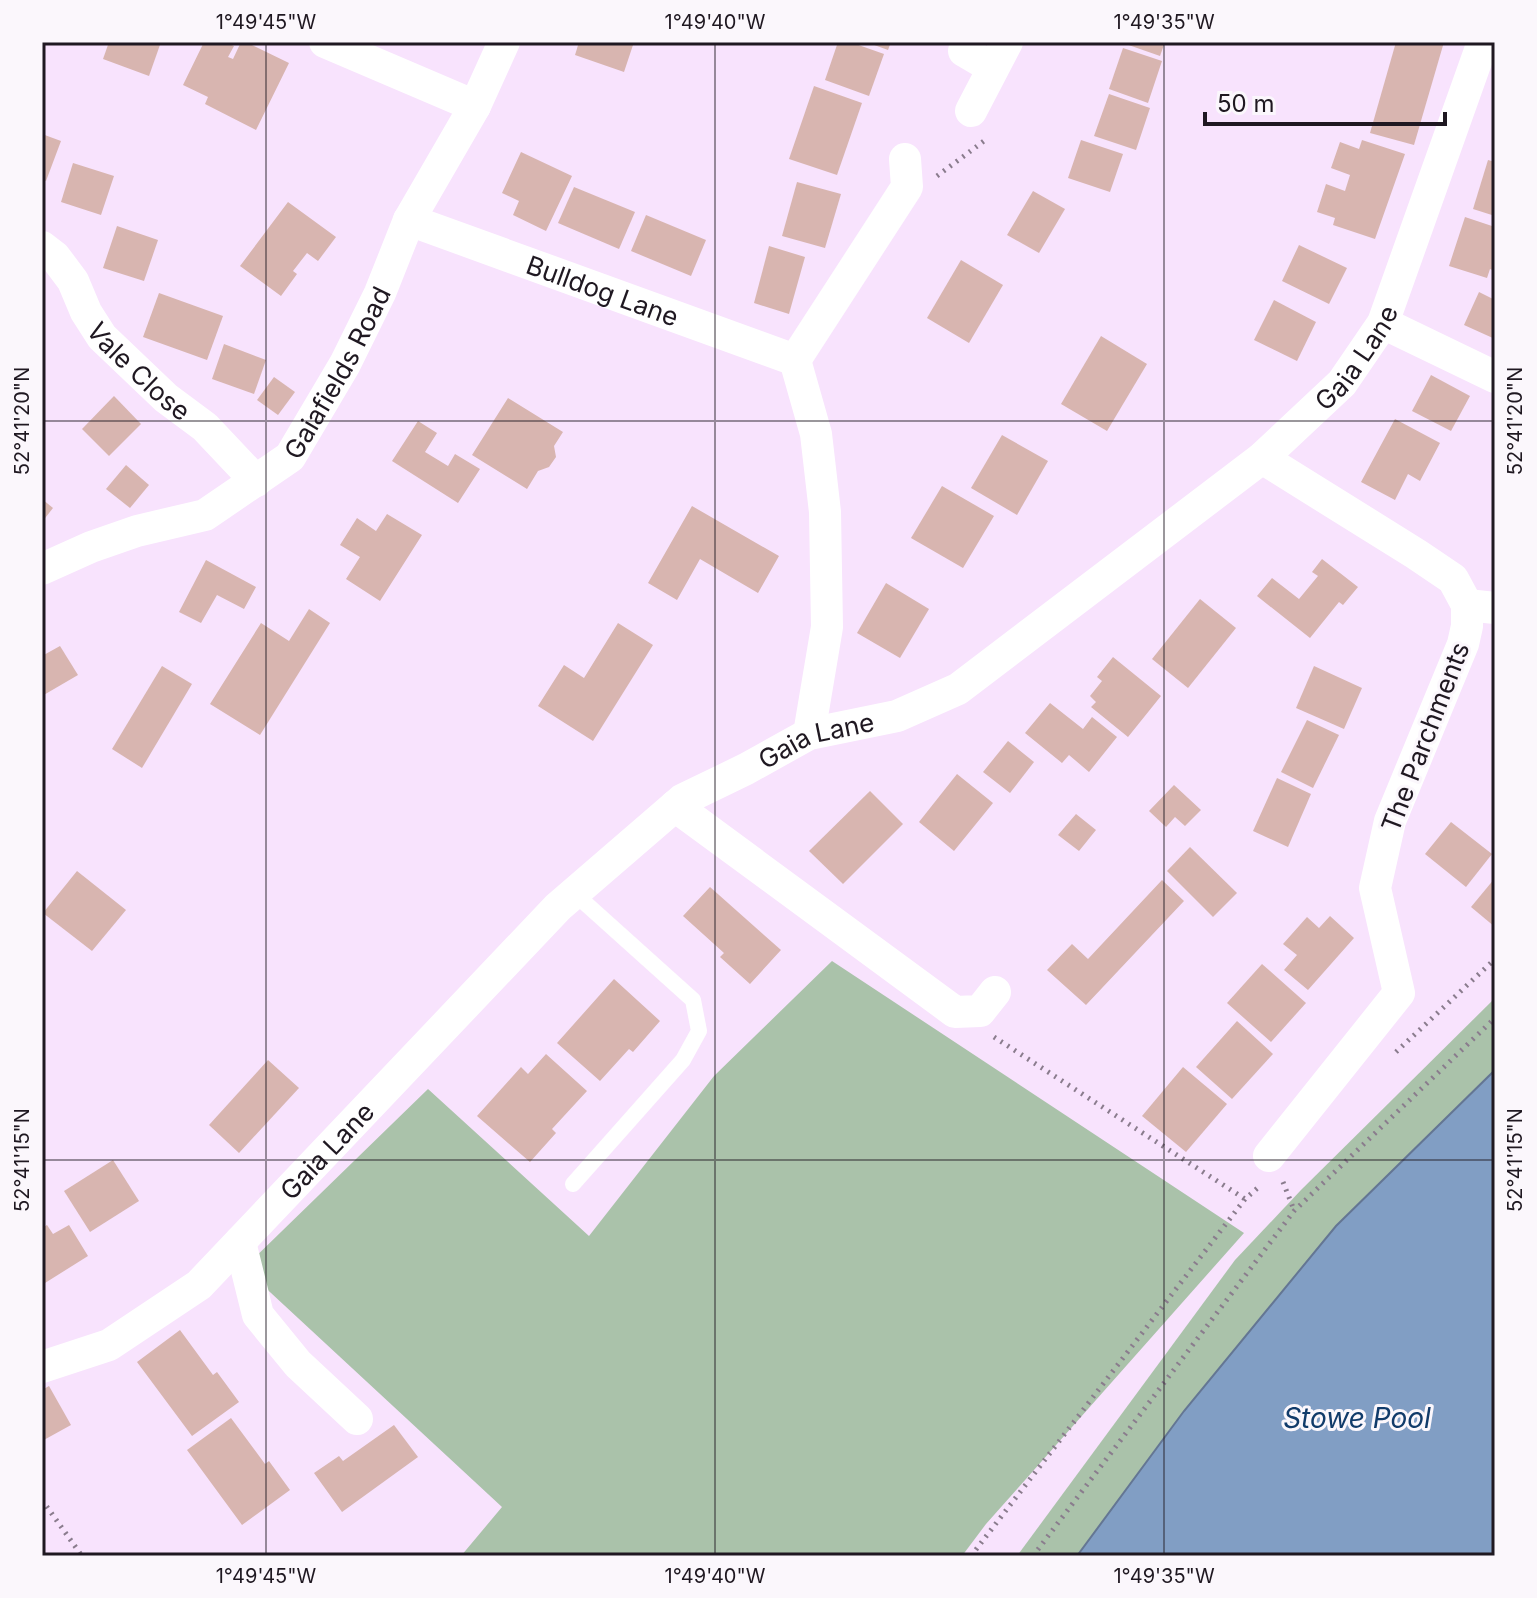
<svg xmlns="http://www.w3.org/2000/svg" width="1537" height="1598" font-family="Inter,sans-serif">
  <rect width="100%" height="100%" fill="#f8e3fd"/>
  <g fill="#aac2aa">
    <path d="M832,961l412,272 -258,291 -24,32h-501l41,-49 -258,-239 184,-179 161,147 125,-160z"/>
    <path d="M1495,998v558h-478l218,-296 66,-70z"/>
  </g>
  <path fill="#819ec4" stroke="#647693" stroke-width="2" d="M1495,1070v486h-418l107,-145 152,-185z"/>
  <g fill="#d8b5b0">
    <path d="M109,42h52l-12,34 -46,-17z"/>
    <path d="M204,42h22l8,4 -6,11 5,2 8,-17h5l43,21 -33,67 -51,-26 3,-7 -25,-12z"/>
    <path d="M579,42h55l-10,30 -49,-17z"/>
    <path d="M838,42h12l34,12 -15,42 -44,-16z"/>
    <path d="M866,42h25l-3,8z"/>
    <path d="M1120,42h45l-5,14z"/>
    <path d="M1396,42h48l-30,103 -44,-12z"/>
    <path d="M1123,48l39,13 -14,42 -39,-14z"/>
    <path d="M814,86l48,17 -25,72 -48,-16z"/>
    <path d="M1109,94l41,14 -14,42 -42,-14z"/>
    <path d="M42,134l19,7 -15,40 -4,-2z"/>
    <path d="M1081,140l42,14 -13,38 -42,-14z"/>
    <path d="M1362,140l43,14 -30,85 -42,-14 2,-7 -18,-6 9,-28 19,7 5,-16 -19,-7 9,-26 19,7z"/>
    <path d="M521,152l51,24 -26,55 -33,-16 6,-14 -17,-8z"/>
    <path d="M1488,160l7,2v54l-22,-7z"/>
    <path d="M73,163l41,13 -13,39 -40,-13z"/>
    <path d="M797,182l44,12 -16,54 -43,-12z"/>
    <path d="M574,187l61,25 -16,37 -61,-26z"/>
    <path d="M1033,191l32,18 -26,44 -32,-18z"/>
    <path d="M288,202l48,35 -18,24 -11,-8 -14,18 4,3 -16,22 -41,-30z"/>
    <path d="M646,215l60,25 -15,36 -60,-25z"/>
    <path d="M1465,217l30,10v44l-5,-2 -3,9 -38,-12z"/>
    <path d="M117,226l41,14 -14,41 -41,-13z"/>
    <path d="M1299,245l48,23 -18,36 -47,-23z"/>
    <path d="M769,246l36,11 -16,57 -35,-11z"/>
    <path d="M961,260l42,25 -34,58 -42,-25z"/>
    <path d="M1479,292l16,8v39l-31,-14z"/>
    <path d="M159,293l64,23 -16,44 -64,-23z"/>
    <path d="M1274,300l42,22 -19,39 -43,-21z"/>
    <path d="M1101,336l46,28 -40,67 -46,-27z"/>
    <path d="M224,344l42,16 -12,34 -42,-15z"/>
    <path d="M1431,375l39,21 -19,35 -39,-20z"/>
    <path d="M274,377l21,15 -17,23 -21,-15z"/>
    <path d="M114,396l27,28 -32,32 -27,-27z"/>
    <path d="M508,398l55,34 -9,14 2,11 -7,10 -11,4 -11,18 -55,-34z"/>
    <path d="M1395,419l45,24 -20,38 -12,-7 -13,26 -34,-18z"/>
    <path d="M418,421l19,12 -12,19 23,14 7,-12 25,15 -22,34 -66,-42z"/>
    <path d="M1002,435l46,26 -31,54 -46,-27z"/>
    <path d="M126,465l23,20 -19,23 -24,-19z"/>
    <path d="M942,486l52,30 -31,52 -52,-30z"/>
    <path d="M42,499l11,9 -11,14z"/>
    <path d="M692,506l87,50 -21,37 -58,-34 -23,41 -29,-17z"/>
    <path d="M387,514l35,21 -42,66 -34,-22 14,-22 -20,-12 17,-27 19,13z"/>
    <path d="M1322,559l36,28 -15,18 -4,-3 -29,36 -53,-42 15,-18 27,21 19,-23 -6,-4z"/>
    <path d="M206,560l50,27 -12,22 -27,-14 -16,28 -22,-11z"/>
    <path d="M886,583l43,26 -29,49 -43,-25z"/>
    <path d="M1200,599l36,29 -48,60 -36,-29z"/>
    <path d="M309,609l21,14 -70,112 -50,-31 51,-81 28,18z"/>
    <path d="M618,623l35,22 -60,96 -55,-35 26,-41 20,13z"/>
    <path d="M60,646l18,29 -36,21v-40z"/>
    <path d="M1113,657l48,39 -33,41 -37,-30 5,-5 -6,-6 12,-15 -5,-4z"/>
    <path d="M162,666l30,18 -50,84 -30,-19z"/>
    <path d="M1314,666l48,22 -18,41 -48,-21z"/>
    <path d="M1050,703l33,26 9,-12 25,20 -28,35 -20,-17 -7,8 -37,-30z"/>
    <path d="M1307,720l32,15 -26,53 -32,-16z"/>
    <path d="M1008,741l26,21 -24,31 -27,-21z"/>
    <path d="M957,774l36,29 -39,48 -35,-29z"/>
    <path d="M1277,778l34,16 -23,53 -35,-16z"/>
    <path d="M1174,785l27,25 -16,16 -10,-9 -9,10 -17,-16z"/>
    <path d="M870,791l33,33 -60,60 -34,-33z"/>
    <path d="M1076,814l20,16 -17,21 -21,-16z"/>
    <path d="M1451,822l41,32 -26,33 -41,-33z"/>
    <path d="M1190,847l47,46 -24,24 -46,-46z"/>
    <path d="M77,871l49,39 -34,41 -49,-38z"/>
    <path d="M1495,878v49l-24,-20z"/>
    <path d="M1162,880l22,21 -98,104 -39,-35 25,-26 16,15z"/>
    <path d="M710,887l71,63 -31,34 -30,-27 4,-4 -41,-37z"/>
    <path d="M1330,916l24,22 -46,52 -24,-20 13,-15 -14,-11 24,-27 12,11z"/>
    <path d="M1262,964l44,39 -35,39 -44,-39z"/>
    <path d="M614,979l46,42 -27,31 -4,-3 -29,32 -43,-38z"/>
    <path d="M1237,1021l36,33 -41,45 -36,-32z"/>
    <path d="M546,1054l41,37 -35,38 4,4 -26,29 -53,-46 44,-49 7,7z"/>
    <path d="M268,1060l31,28 -60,65 -30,-28z"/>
    <path d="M1183,1067l44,37 -41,48 -44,-36z"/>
    <path d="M113,1160l26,41 -49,31 -26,-41z"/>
    <path d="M47,1225l6,9 16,-9 19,31 -43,27 -3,-5v-50z"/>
    <path d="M180,1330l33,45 4,-3 22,30 -47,34 -55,-74z"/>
    <path d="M49,1386l22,39 -29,16v-51z"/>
    <path d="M231,1418l34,46 4,-3 21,29 -48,35 -55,-75z"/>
    <path d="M394,1425l24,32 -76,55 -28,-39 25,-17 4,5z"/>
  </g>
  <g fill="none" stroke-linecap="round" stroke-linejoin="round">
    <g stroke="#8a7c8d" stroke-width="5" stroke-dasharray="2 6" stroke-linecap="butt">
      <path d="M937,176l47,-35"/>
      <path d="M994,1037l251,162"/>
      <path d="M1396,1052l99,-93"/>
      <path d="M1283,1182l11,28"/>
      <path d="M42,1500l40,56"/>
      <path d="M971,1556l274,-357 16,-14"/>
      <path d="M1033,1556l261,-345 201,-193"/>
    </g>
    <path stroke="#fff" stroke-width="16" d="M573,1184l110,-124 16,-29 -6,-31 -119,-107"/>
    <g stroke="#fff" stroke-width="32">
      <path d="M325,42l150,64"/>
      <path d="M964,51l29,17"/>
      <path d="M971,111l36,-69"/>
      <path id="s1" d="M409,220l386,140 21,74 9,78 2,115 -18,107"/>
      <path id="s2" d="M42,247l13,10 18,24 13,31 16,25 64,61 39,29 51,54"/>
      <path d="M1383,323l112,54"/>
      <path d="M795,360l112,-173 -2,-28"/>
      <path d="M1262,458l154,96 37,25 14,26v21l-4,18 -73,177 -15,67 24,105 -130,163"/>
      <path id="s3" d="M42,569l49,-22 46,-16 68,-16 85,-58 55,-93 35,-71 29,-73 66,-114 29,-64"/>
      <path d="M1467,605l28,3"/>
      <path d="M675,806l280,206 25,-1 15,-19"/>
      <path d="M240,1242l18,73 40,49 59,55"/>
      <path id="s4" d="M42,1367l67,-22 90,-60 359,-378 124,-107 64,-31 63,-35 88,-18 61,-27 304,-231 80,-75 41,-60 100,-281"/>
    </g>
  </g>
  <path fill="none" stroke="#1f1821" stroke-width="2" stroke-opacity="0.45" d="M266,42v1514M715,42v1514M1164,42v1514M42,421h1453M42,1160h1453"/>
  <g text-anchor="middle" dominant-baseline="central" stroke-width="6" stroke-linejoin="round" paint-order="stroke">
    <g font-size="26" fill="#1f1821" stroke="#fbf7fc">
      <text stroke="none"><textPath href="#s1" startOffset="206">Bulldog Lane</textPath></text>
      <text stroke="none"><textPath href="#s4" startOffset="1684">Gaia Lane</textPath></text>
      <text stroke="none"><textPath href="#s2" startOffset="160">Vale Close</textPath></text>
      <text stroke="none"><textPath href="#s3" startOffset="372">Gaiafields Road</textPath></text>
      <text transform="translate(1425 737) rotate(-69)">The Parchments</text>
      <text stroke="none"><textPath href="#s4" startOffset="1012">Gaia Lane</textPath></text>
      <text stroke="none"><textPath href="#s4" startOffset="364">Gaia Lane</textPath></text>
    </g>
    <g font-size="28" font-style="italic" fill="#113b6a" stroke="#fbf7fc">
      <text x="1357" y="1418">Stowe Pool</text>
    </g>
  </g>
  <rect width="1537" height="1598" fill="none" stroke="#fbf7fc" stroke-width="88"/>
  <path d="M1205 112v12h240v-12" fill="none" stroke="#1f1821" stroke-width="4"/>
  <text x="1217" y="112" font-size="24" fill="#1f1821" stroke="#fbf7fc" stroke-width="6" paint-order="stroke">50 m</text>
  <rect x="44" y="44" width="1449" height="1510" fill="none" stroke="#1f1821" stroke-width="3"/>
  <g font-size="20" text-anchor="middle" fill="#1f1821">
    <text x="266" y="29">1°49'45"W</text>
    <text x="715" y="29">1°49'40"W</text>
    <text x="1164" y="29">1°49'35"W</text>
    <text transform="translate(22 421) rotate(-90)" y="7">52°41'20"N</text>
    <text transform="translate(1515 421) rotate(-90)" y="7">52°41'20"N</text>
    <text transform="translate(22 1160) rotate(-90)" y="7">52°41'15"N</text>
    <text transform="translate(1515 1160) rotate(-90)" y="7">52°41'15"N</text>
    <text x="266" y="1583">1°49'45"W</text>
    <text x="715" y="1583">1°49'40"W</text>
    <text x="1164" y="1583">1°49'35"W</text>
  </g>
</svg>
